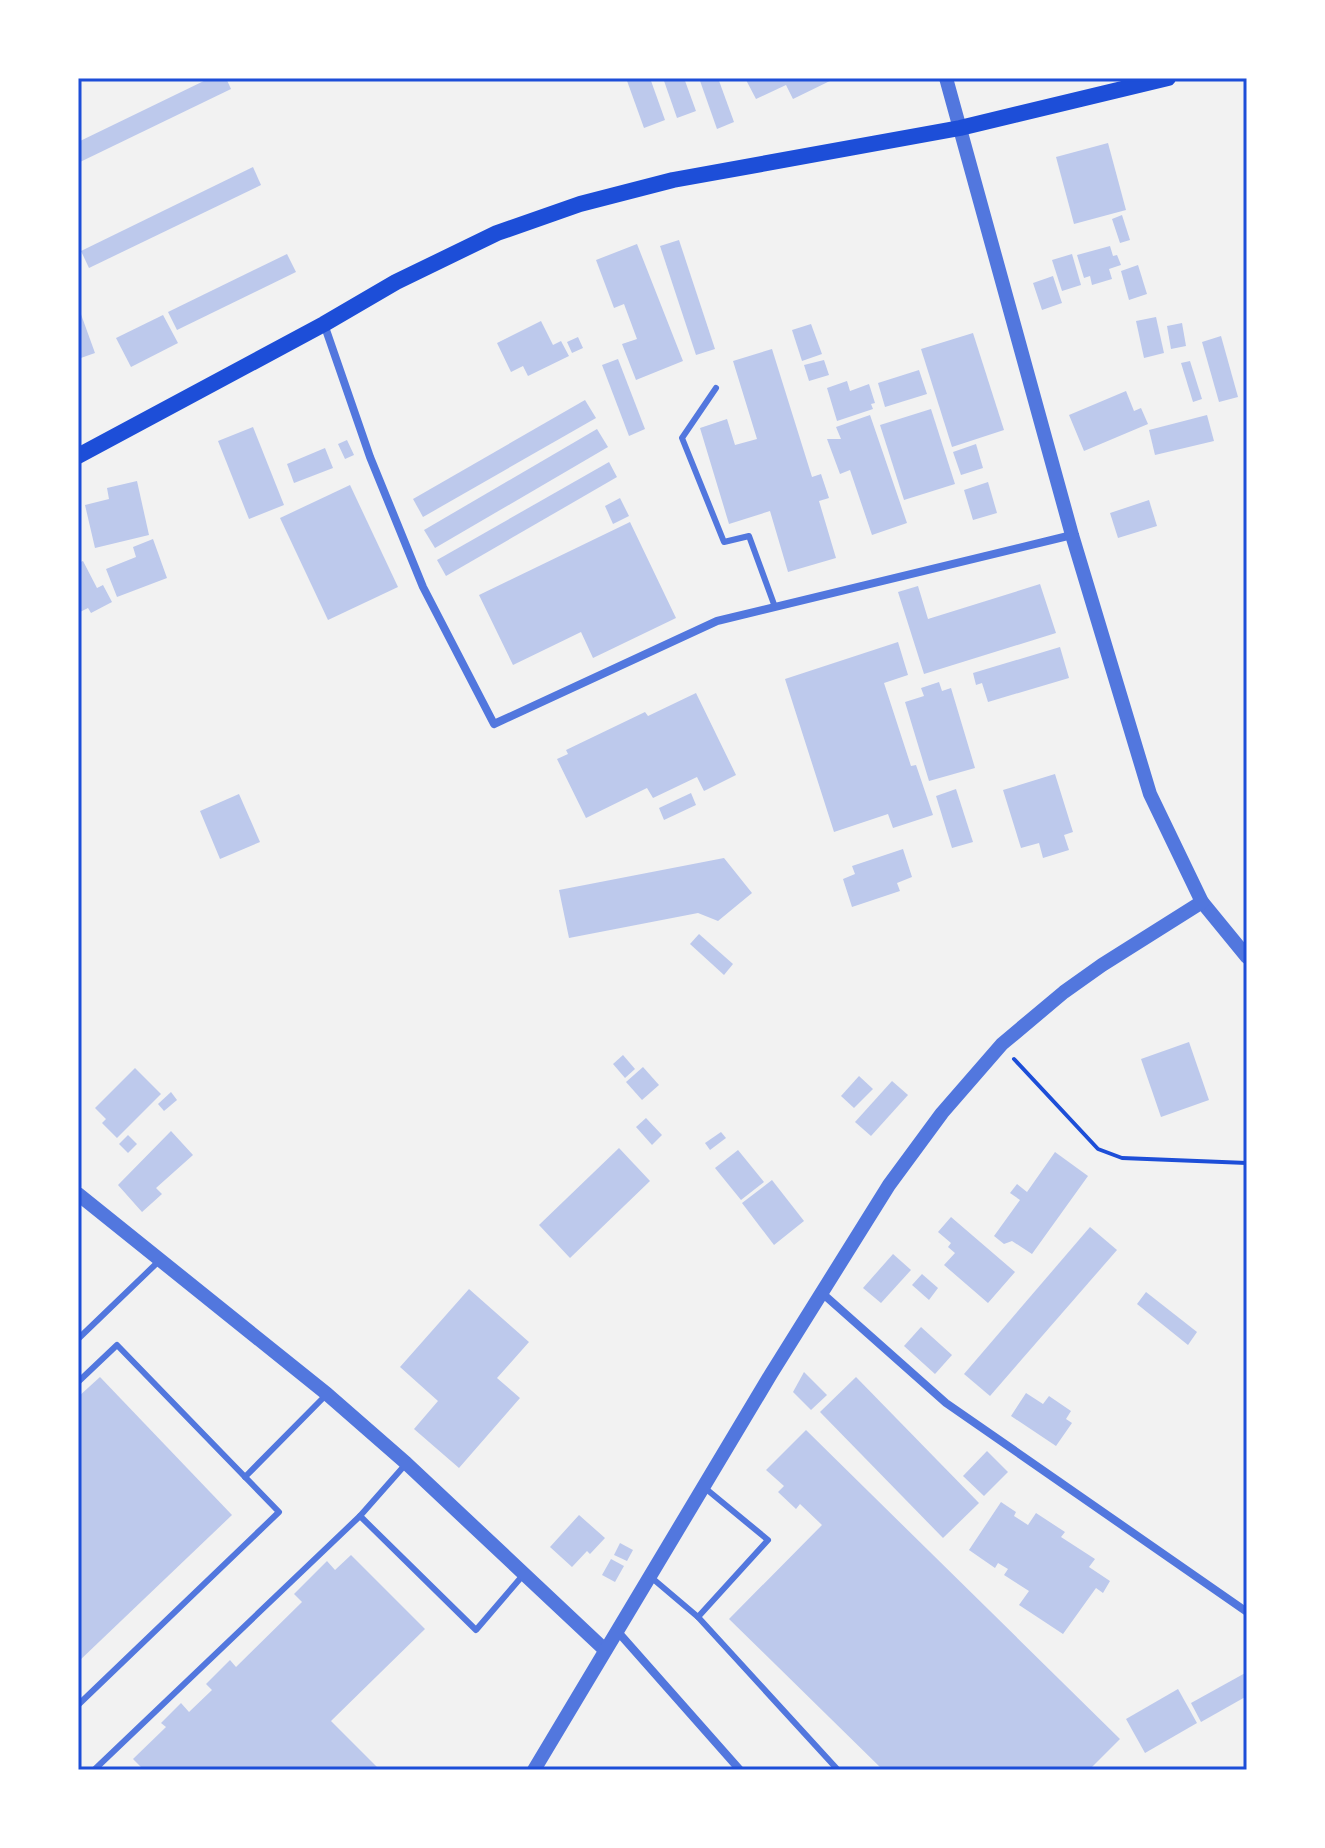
<svg xmlns="http://www.w3.org/2000/svg" width="1325" height="1848" font-family="'Noto Serif',serif">
  <rect width="100%" height="100%" fill="#f2f2f2"/>
  <g fill="#bdc9ec">
    <path d="M210,78h16l5,11 -153,74v-21z"/>
    <path d="M626,78h24l15,42 -21,8z"/>
    <path d="M663,78h21l12,33 -19,7z"/>
    <path d="M699,78h19l16,44 -17,7z"/>
    <path d="M745,78h91l-43,21 -7,-14 -30,14z"/>
    <path d="M1108,143l18,67 -52,14 -18,-67z"/>
    <path d="M253,167l8,18 -172,83 -8,-17z"/>
    <path d="M1122,215l8,25 -10,3 -8,-24z"/>
    <path d="M679,240l36,109 -19,6 -36,-109z"/>
    <path d="M637,244l46,117 -47,19 -14,-36 15,-5 -13,-35 -10,4 -18,-48z"/>
    <path d="M1110,246l3,10 4,-1 4,10 -12,4 3,10 -20,6 -2,-9 -6,2 -7,-23z"/>
    <path d="M287,254l9,18 -119,58 -9,-18z"/>
    <path d="M1072,254l9,31 -19,6 -10,-31z"/>
    <path d="M1138,265l9,29 -18,6 -8,-29z"/>
    <path d="M1053,276l9,27 -20,7 -9,-27z"/>
    <path d="M78,306l17,47 -17,6z"/>
    <path d="M163,315l15,28 -47,24 -15,-29z"/>
    <path d="M1156,317l8,36 -20,5 -8,-37z"/>
    <path d="M541,321l12,24 8,-4 8,15 -41,20 -5,-10 -12,6 -14,-29z"/>
    <path d="M1182,323l4,23 -15,3 -4,-23z"/>
    <path d="M811,324l11,30 -20,7 -10,-31z"/>
    <path d="M973,333l31,97 -52,17 -31,-98z"/>
    <path d="M1221,336l17,61 -19,5 -17,-60z"/>
    <path d="M578,337l5,11 -11,5 -5,-11z"/>
    <path d="M772,349l40,128 9,-3 8,24 -10,3 17,57 -48,14 -18,-61 -41,13 -29,-96 27,-9 8,26 22,-6 -24,-78z"/>
    <path d="M618,359l27,70 -16,7 -27,-71z"/>
    <path d="M824,360l5,15 -20,6 -5,-16z"/>
    <path d="M1190,361l12,38 -9,3 -12,-39z"/>
    <path d="M919,370l8,24 -42,13 -7,-24z"/>
    <path d="M847,381l3,10 19,-7 6,19 -4,1 2,5 -36,12 -10,-33z"/>
    <path d="M1126,391l8,20 7,-3 7,16 -64,27 -15,-36z"/>
    <path d="M585,400l11,18 -173,99 -10,-18z"/>
    <path d="M931,409l24,75 -51,16 -24,-75z"/>
    <path d="M870,415l37,108 -35,12 -22,-65 -10,4 -13,-35h14l-5,-12z"/>
    <path d="M1207,415l7,26 -59,14 -6,-25z"/>
    <path d="M253,427l31,78 -35,14 -31,-78z"/>
    <path d="M597,429l11,18 -173,101 -11,-18z"/>
    <path d="M347,440l7,15 -9,4 -7,-15z"/>
    <path d="M976,444l7,24 -22,7 -8,-23z"/>
    <path d="M325,448l8,20 -39,15 -7,-19z"/>
    <path d="M609,462l8,15 -171,99 -9,-16z"/>
    <path d="M137,481l12,54 -54,13 -10,-43 24,-6 -2,-11z"/>
    <path d="M988,482l9,31 -24,7 -9,-30z"/>
    <path d="M350,485l48,102 -70,33 -48,-102z"/>
    <path d="M620,498l9,18 -16,8 -8,-18z"/>
    <path d="M1149,500l8,26 -39,12 -8,-25z"/>
    <path d="M630,522l46,96 -83,40 -12,-26 -68,33 -34,-70z"/>
    <path d="M153,539l14,39 -50,19 -11,-28 30,-12 -3,-10z"/>
    <path d="M83,561l14,27 6,-3 9,17 -21,11 -3,-5 -10,5v-50z"/>
    <path d="M1040,584l16,49 -132,41 -26,-82 20,-6 10,33z"/>
    <path d="M898,642l10,33 -24,8 27,83 5,-1 17,50 -40,13 -5,-14 -54,18 -49,-153z"/>
    <path d="M1060,647l9,31 -81,24 -6,-19 -6,2 -3,-12z"/>
    <path d="M939,682l3,9 9,-3 24,80 -46,13 -24,-79 19,-6 -3,-8z"/>
    <path d="M696,693l40,82 -32,16 -7,-14 -44,21 -6,-10 -61,30 -29,-59 11,-5 -2,-4 79,-38 3,4z"/>
    <path d="M1055,774l18,58 -9,3 5,15 -26,8 -4,-15 -18,5 -18,-58z"/>
    <path d="M956,789l17,53 -21,6 -16,-52z"/>
    <path d="M691,793l5,12 -32,15 -5,-12z"/>
    <path d="M239,794l21,48 -40,17 -20,-48z"/>
    <path d="M903,849l9,28 -15,6 3,8 -48,16 -9,-28 12,-5 -3,-8z"/>
    <path d="M724,858l28,35 -34,28 -20,-8 -129,25 -10,-48z"/>
    <path d="M699,934l34,30 -9,11 -34,-31z"/>
    <path d="M1189,1042l20,58 -48,17 -20,-58z"/>
    <path d="M623,1055l12,14 -10,9 -12,-14z"/>
    <path d="M643,1067l16,18 -17,15 -16,-18z"/>
    <path d="M135,1068l26,26 -44,44 -15,-15 4,-4 -11,-11z"/>
    <path d="M859,1076l14,13 -19,19 -13,-12z"/>
    <path d="M892,1081l16,14 -37,41 -16,-14z"/>
    <path d="M171,1092l6,8 -13,11 -6,-7z"/>
    <path d="M646,1118l16,17 -10,10 -16,-18z"/>
    <path d="M171,1131l22,24 -37,33 6,6 -20,18 -24,-27z"/>
    <path d="M721,1132l5,6 -16,12 -5,-7z"/>
    <path d="M128,1135l9,9 -9,9 -9,-9z"/>
    <path d="M619,1148l31,33 -80,77 -31,-33z"/>
    <path d="M738,1150l26,32 -23,18 -26,-32z"/>
    <path d="M1055,1152l33,24 -56,78 -20,-13 -8,3 -10,-8 26,-36 -10,-7 7,-9 10,8z"/>
    <path d="M772,1180l32,41 -30,24 -32,-42z"/>
    <path d="M951,1217l64,55 -27,31 -44,-38 11,-12 -7,-6 3,-4 -13,-11z"/>
    <path d="M1090,1227l27,23 -127,146 -26,-22z"/>
    <path d="M893,1254l18,16 -30,33 -18,-15z"/>
    <path d="M922,1274l16,14 -9,12 -17,-15z"/>
    <path d="M469,1289l60,53 -32,36 23,20 -61,70 -45,-39 24,-28 -38,-34z"/>
    <path d="M1146,1292l51,40 -9,13 -51,-41z"/>
    <path d="M921,1327l31,28 -17,19 -31,-28z"/>
    <path d="M804,1372l23,23 -16,15 -18,-18z"/>
    <path d="M100,1377l132,138 -154,147v-265z"/>
    <path d="M856,1377l123,126 -36,35 -123,-126z"/>
    <path d="M1026,1393l17,11 6,-8 22,15 -5,8 6,4 -16,23 -45,-30z"/>
    <path d="M806,1430l314,309 -31,31h-206l-154,-151 93,-94 -22,-21 -4,5 -18,-17 6,-6 -18,-16z"/>
    <path d="M987,1451l21,21 -24,24 -21,-20z"/>
    <path d="M1001,1502l15,10 -2,4 14,9 8,-12 29,19 -4,5 34,22 -6,8 21,14 -7,12 -7,-5 -33,46 -44,-29 10,-14 -25,-16 4,-6 -10,-6 -3,5 -26,-18z"/>
    <path d="M579,1515l26,23 -15,16 -3,-3 -15,16 -22,-20z"/>
    <path d="M620,1543l13,7 -6,11 -13,-6z"/>
    <path d="M351,1555l74,74 -94,92 49,49h-236l-11,-11 33,-32 -5,-4 20,-20 8,9 23,-22 -6,-6 24,-24 6,7 66,-65 -8,-8 33,-33 8,9z"/>
    <path d="M611,1559l13,7 -9,16 -13,-7z"/>
    <path d="M1247,1672v24l-46,26 -10,-19z"/>
    <path d="M1178,1689l19,34 -52,30 -19,-34z"/>
  </g>
  <g fill="none" stroke-linecap="round" stroke-linejoin="round">
    <path stroke="#1d4ed8" stroke-width="4" d="M1014,1059l84,90 24,9 125,5"/>
    <g stroke="#5277de" stroke-width="6">
      <path d="M716,388l-34,50 42,104 25,-6 26,71"/>
      <path d="M78,1339l81,-78"/>
      <path d="M78,1382l39,-37 162,167 -201,193"/>
      <path d="M405,1465l-45,51 116,114 48,-56"/>
      <path d="M245,1477l82,-83"/>
      <path d="M705,1488l63,52 -70,77 140,153"/>
      <path d="M652,1578l46,39"/>
      <path d="M94,1770l266,-254"/>
    </g>
    <g stroke="#5277de" stroke-width="8">
      <path d="M324,324l46,133 53,130 71,137 223,-103 355,-86"/>
      <path d="M822,1293l124,110 301,209"/>
      <path d="M618,1632l122,138"/>
    </g>
    <g stroke="#5277de" stroke-width="14">
      <path d="M946,78l126,457 78,259 52,108 45,55"/>
      <path d="M78,1194l249,200 79,69 199,187"/>
      <path d="M534,1770l237,-396 118,-189 53,-72 60,-69 62,-52 38,-27 100,-63"/>
    </g>
    <path stroke="#1d4ed8" stroke-width="16" d="M78,456l246,-132 72,-42 101,-49 83,-29 93,-24 287,-52 208,-50"/>
  </g>
  <rect width="1325" height="1848" fill="none" stroke="#ffffff" stroke-width="160"/>
  <rect x="80" y="80" width="1165" height="1688" fill="none" stroke="#1d4ed8" stroke-width="3"/>
</svg>
